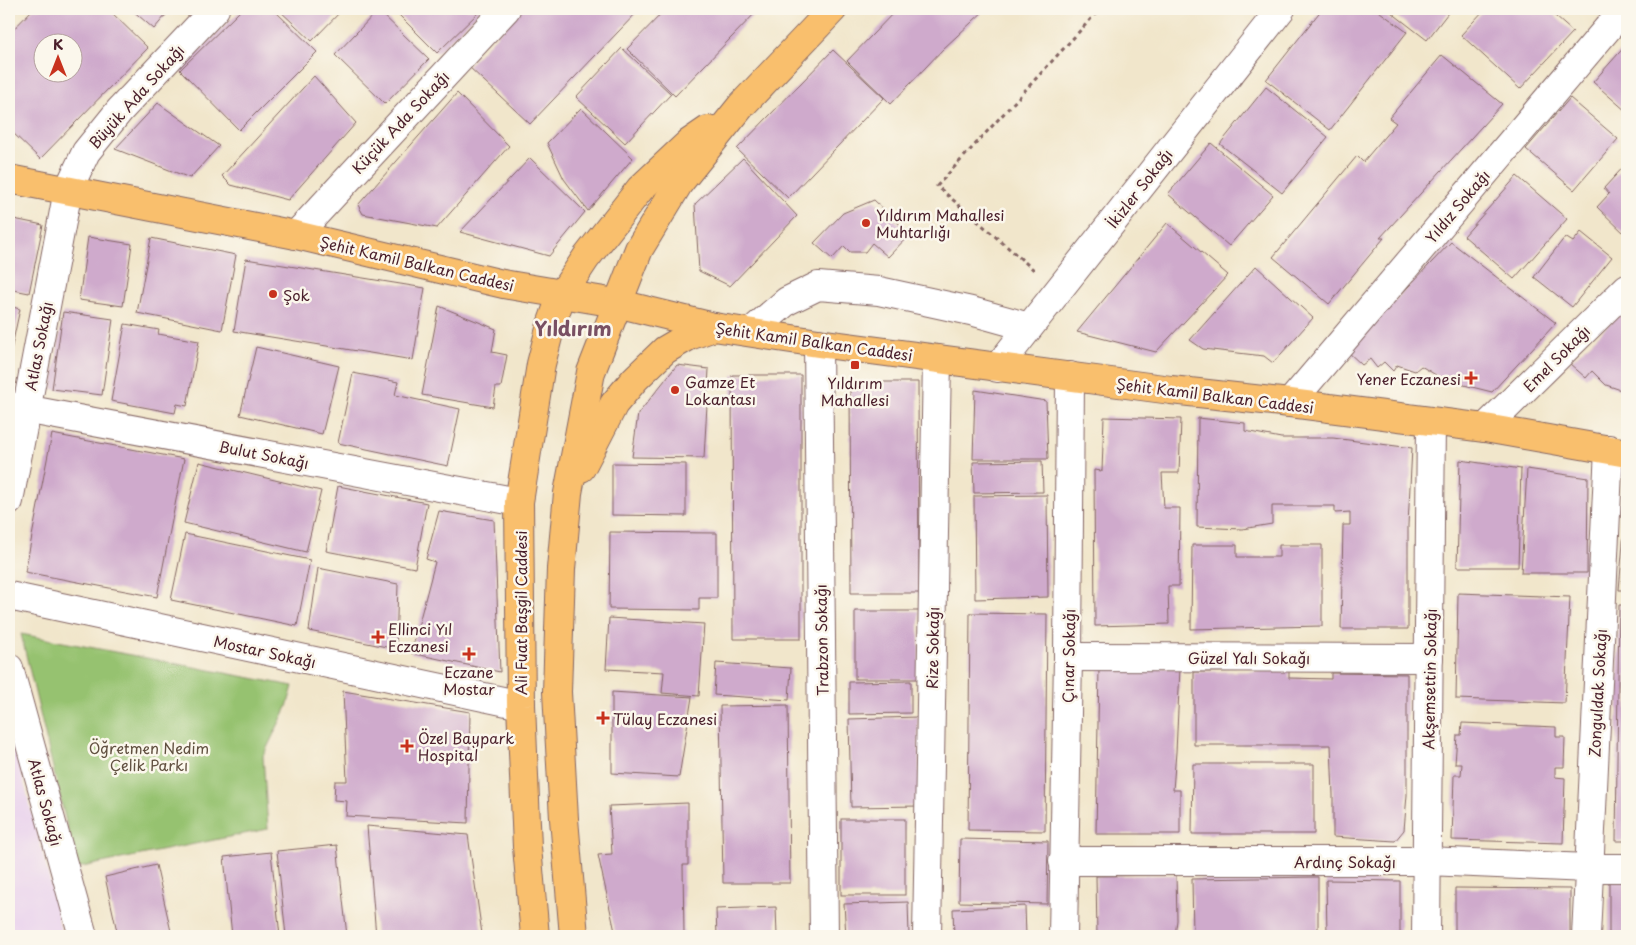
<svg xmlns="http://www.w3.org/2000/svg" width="1636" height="945" font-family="'Playpen Sans',sans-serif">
  <rect width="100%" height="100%" fill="#fbf7ec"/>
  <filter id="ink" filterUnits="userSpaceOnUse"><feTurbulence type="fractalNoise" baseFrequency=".02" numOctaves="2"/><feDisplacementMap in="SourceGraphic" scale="10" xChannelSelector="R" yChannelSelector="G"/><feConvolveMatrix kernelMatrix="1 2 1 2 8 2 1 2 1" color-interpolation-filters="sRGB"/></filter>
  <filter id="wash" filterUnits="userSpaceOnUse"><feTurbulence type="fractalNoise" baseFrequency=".0096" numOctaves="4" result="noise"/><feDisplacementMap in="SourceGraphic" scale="20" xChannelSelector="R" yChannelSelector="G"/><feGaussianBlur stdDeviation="1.12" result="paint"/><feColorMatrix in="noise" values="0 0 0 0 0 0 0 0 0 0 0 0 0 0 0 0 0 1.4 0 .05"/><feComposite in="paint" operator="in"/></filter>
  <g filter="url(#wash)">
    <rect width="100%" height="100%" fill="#f1e6cb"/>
    <path fill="#e9d2ed" d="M9,726l43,163 10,47h-53z"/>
    <path fill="#96c270" stroke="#70704e" d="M21,634l272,52 -6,21 -24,49 5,73 -191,39z"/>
    <g id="blocks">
      <g fill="#cfaacc" fill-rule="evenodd">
        <path d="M9,9h8l-8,6z"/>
        <path d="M33,9h75l40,39 -108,111 -31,-30v-95zM42,42h30v30h-30z"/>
        <path d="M131,9h40l-17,20z"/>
        <path d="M242,9h31l44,43 -78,78 -59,-60z"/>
        <path d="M278,9h65l-31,32z"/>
        <path d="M393,9h89l-45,44z"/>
        <path d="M522,9h118l-110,115 -62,-58z"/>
        <path d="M666,9h93l-84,87 -48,-47z"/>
        <path d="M897,9h89l-43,40 -52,55 -44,-43z"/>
        <path d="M1322,9h54l31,23 -77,98 -64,-50z"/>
        <path d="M1387,9h64l-24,31z"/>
        <path d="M1485,9h62l26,23 -53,57 -59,-54z"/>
        <path d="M1571,9h10l-4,5z"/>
        <path d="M378,10l51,49 -44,45 -50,-49z"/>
        <path d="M1627,44v68l-34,-30z"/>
        <path d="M622,48l49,46 -46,49 -49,-46z"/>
        <path d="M833,50l51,48 -96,100 -51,-49z"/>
        <path d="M1442,55l60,49 -122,134h4l-55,66 -56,-47 84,-101 6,6 33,-39 -7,-5z"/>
        <path d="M314,76l42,47 -68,77 -57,-15 -9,-9z"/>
        <path d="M1266,87l62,50 -46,56 -62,-49z"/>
        <path d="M457,93l52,53 -72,82 -74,-14 -5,-9z"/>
        <path d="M1570,98l48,41 -44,51 -48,-41z"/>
        <path d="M158,103l61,43 -29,32 -75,-29z"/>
        <path d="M581,108l52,50 -45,53 -24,-32 -17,-36z"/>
        <path d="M1211,143l62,52 -44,51 -61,-52z"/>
        <path d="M530,158l55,54 -36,44 -89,-24z"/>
        <path d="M743,158l54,58 -67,70 -31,-15 -4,-67z"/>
        <path d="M1627,163v73l-30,-29 12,-13 -5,-6z"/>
        <path d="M1517,176l50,43 -53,60 -50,-43z"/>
        <path d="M874,200l36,34 -22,23 -16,-14 -7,9h-15l-6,-6 -12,13 -18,-16 29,-30z"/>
        <path d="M9,218l34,7 -14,68 -20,-4z"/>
        <path d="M1167,223l61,52 -72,77 -79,-20z"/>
        <path d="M1581,232l31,25 -40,50 -38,-30 31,-40 8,5z"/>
        <path d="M88,237l44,7 -9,62 -44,-6z"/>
        <path d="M151,238l85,17 -14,75 -85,-17z"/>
        <path d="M1451,242l105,81 -64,69 -48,-12 -23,-14 -6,5 -18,-6 -4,6 -9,-9 -7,6 -7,-9 -8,6 -15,-14z"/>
        <path d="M246,259l179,29 -12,72 -179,-29z"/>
        <path d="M1256,266l57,52 -40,45 -9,-7 -61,-7 -13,-9z"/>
        <path d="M9,306l11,3 -10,46h-1z"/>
        <path d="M439,306l57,23 -4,23 15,3 -6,32h-5l-3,20 -71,-12z"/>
        <path d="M1627,308v84l-21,-7 -14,-14 -6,7 -17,-15z"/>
        <path d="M63,312l50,7 -11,76 -50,-6z"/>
        <path d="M125,324l34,6 -1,4 41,7 -12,65 -10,-2 -2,9 -64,-12z"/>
        <path d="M256,347l83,19 -17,68 -82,-19z"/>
        <path d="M677,365l32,4 -5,89 -72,-1 6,-43z"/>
        <path d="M353,373l45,9 -3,13 65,14 -12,57 -110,-23z"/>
        <path d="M732,375h69v264h-68z"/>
        <path d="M850,382h68l1,211h-68z"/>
        <path d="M975,390l71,11 2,58h-75z"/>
        <path d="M1104,417l77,2 -2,54h-17l2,35h16l-1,78h-11l1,38 -74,2 -1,-156 8,1z"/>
        <path d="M1198,418l47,5v8l36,7h52l79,10 -4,77v104h-67l2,-104h7v-13l-15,1v-7h-63v18l-30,5 -45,-2z"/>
        <path d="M52,434l132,25 -27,138 -132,-25z"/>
        <path d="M1460,460l61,9 -3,98h-61z"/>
        <path d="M1042,461l1,31 -69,1 -1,-31z"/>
        <path d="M199,462l122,29 -15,61 -122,-29z"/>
        <path d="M612,463l74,1v52l-74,-1z"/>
        <path d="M1527,469l61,9 -1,95h-66z"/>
        <path d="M338,486l89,17 -12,65 -89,-17z"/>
        <path d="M1047,495l1,102 -73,2 -1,-103z"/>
        <path d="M1626,507h1v83h-8z"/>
        <path d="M439,511l55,9 6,152 -89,-19 24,-91 -9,-3z"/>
        <path d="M610,532l107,1v65h-18v12l-90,-1z"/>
        <path d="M185,534l125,26 -13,66 -126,-26z"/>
        <path d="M1192,545h45v12h42v-12h43v81l-131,3z"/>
        <path d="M318,568l80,16 -2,65 -87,-18z"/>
        <path d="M1458,593l112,4 -5,106 -109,-4z"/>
        <path d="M1619,605h8v236h-11z"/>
        <rect x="855" y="611" width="64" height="68"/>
        <path d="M970,613l77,1 -2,217 -77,-1z"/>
        <path d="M609,618l95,6 -5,72 -37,-3 2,-21 -58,-3z"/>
        <path d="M716,663l75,5 -2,32 -75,-5z"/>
        <path d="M1099,668h81l-4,84 -3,38h7v44h-84z"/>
        <path d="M1289,671v7l42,1v-6l76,1v121l-3,35 -9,11 -62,-4v-42l-2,-50h-137v-73z"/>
        <path d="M911,681v32l-62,1v-32z"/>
        <path d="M343,691l127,21 -2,111 -122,-7 1,-15 -13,-1 1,-19h12z"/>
        <path d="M612,692l80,5 -13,80 -67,-4z"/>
        <path d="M788,705l2,178h-67l-3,-177z"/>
        <path d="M918,717l2,89 -69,1 -2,-88z"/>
        <path d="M1462,723l94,4v10h9l-1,30h-9v10l10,1 -2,65 -111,-3 2,-65h7l1,-11h-7l2,-29h4z"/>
        <path d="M1193,764h121v70h-122z"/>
        <path d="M688,803v62h-5l1,71h-68l-18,-81 14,-1 -3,-48z"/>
        <rect x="841" y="819" width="64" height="76"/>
        <path d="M367,826l101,9 14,99 -15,2h-91z"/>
        <path d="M960,839l88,2 -1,63 -88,-2z"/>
        <path d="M337,845l10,91h-61l-9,-85z"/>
        <path d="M271,852l9,84h-48l-8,-79z"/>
        <path d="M156,865l16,71h-54l-13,-59z"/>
        <path d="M1176,875l1,45 -2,16h-78l-1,-60z"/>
        <path d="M1318,877v59h-125l-1,-57z"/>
        <rect x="1609" y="877" width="18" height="59"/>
        <path d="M1326,880l74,1v55h-73z"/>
        <path d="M1455,888l115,1v47h-115z"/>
        <path d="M908,902l1,34h-63l-2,-32z"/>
        <path d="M1025,906l1,30h-72l-1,-27z"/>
        <path d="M776,907l1,29h-60l-1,-27z"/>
      </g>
    </g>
  </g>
  <g filter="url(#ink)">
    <use href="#blocks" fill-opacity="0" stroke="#846563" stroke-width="1"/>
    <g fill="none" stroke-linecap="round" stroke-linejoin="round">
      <defs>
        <g id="minor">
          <path d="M296,235l210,-226"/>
          <path d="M751,332l36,-31 31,-15 61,5 92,20 58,16"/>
          <path d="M818,343l6,593"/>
          <path d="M997,368l284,-359"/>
          <path d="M1290,403l334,-394"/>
          <path d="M9,406l510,96"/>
          <path d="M1485,428l142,-140"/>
          <path d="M9,501l59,-311 18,-38 34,-42 95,-101"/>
          <path d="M9,596l512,109"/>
          <path d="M1068,657l361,1"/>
          <path d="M9,668l74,268"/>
          <path d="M1063,861h364l161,7h39"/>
          <path d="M927,936l10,-577"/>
          <path d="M1063,936l5,-279 2,-281"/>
          <path d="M1426,936l5,-514"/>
          <path d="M1586,936l23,-487"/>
        </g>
        <g id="major">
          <path d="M9,179l287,56 207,49 113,19 98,24 104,16 353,47 119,13 195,25 142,25"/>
          <path d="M581,468l33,-64 21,-25 30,-29 24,-14 25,-9"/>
          <path d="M535,936l-8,-89 -6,-142 -2,-203 22,-138 10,-39 11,-31 24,-36 54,-69 49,-46 19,-13"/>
          <path d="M574,936l-10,-117 -7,-127 4,-123 7,-76 23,-121 48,-123 40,-66 62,-77 92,-97"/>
        </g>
      </defs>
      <use href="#minor" stroke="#846563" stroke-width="30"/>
      <use href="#major" stroke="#846563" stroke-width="30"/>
      <path stroke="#846563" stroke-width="3" stroke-dasharray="4 4" stroke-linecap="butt" d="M1034,270l-97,-84 163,-177"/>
      <use href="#minor" stroke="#fff" stroke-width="28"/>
      <use href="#major" stroke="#f9bf6d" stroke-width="28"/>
    </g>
  </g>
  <g fill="#c8321e" stroke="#fbf7ec" stroke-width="2">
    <circle cx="866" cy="223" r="5"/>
    <circle cx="273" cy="294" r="5"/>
    <rect x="850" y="360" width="10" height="10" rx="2.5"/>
    <path d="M1468.5 370.5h5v5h5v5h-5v5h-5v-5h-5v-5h5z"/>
    <circle cx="675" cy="390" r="5"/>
    <path d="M375.5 629.5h5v5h5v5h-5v5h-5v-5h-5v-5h5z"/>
    <path d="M466.5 646.5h5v5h5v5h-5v5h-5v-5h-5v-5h5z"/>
    <path d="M600.5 710.5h5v5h5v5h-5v5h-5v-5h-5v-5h5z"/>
    <path d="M404.5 738.5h5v5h5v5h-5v5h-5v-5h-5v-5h5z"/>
  </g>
  <g text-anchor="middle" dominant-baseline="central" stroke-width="5" stroke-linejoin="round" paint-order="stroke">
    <g font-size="15" fill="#4a1f2b" stroke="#fbf7ec">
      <text transform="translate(136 96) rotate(-48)">Büyük Ada Sokağı</text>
      <text transform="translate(400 122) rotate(-47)">Küçük Ada Sokağı</text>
      <text transform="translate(1139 188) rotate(-52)">İkizler Sokağı</text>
      <text transform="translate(1457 206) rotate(-50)">Yıldız Sokağı</text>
      <text transform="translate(417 263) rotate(13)">Şehit Kamil Balkan Caddesi</text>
      <text transform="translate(814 341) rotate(8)">Şehit Kamil Balkan Caddesi</text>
      <text transform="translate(38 346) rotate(-79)">Atlas Sokağı</text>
      <text transform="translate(1556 358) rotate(-45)">Emel Sokağı</text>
      <text transform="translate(1215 395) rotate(7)">Şehit Kamil Balkan Caddesi</text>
      <text transform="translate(264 454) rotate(11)">Bulut Sokağı</text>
      <text transform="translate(520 613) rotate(-90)">Ali Fuat Başgil Caddesi</text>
      <text transform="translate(821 640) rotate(-91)">Trabzon Sokağı</text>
      <text transform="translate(932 648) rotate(-89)">Rize Sokağı</text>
      <text transform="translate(265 651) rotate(12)">Mostar Sokağı</text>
      <text transform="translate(1068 656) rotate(-89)">Çınar Sokağı</text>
      <text x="1249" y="657">Güzel Yalı Sokağı</text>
      <text transform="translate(1429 679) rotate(-89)">Akşemsettin Sokağı</text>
      <text transform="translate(1597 693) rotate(-87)">Zonguldak Sokağı</text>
      <text transform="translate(46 802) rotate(75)">Atlas Sokağı</text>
      <text x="1345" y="861">Ardınç Sokağı</text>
    </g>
    <g font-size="15" fill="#4a1f2b" stroke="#fbf7ec" text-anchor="start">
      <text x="876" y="214">Yıldırım Mahallesi<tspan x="876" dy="17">Muhtarlığı</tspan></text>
      <text x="283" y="294">Şok</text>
      <text x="1461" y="378" text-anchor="end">Yener Eczanesi</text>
      <text x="685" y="381">Gamze Et<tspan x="685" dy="17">Lokantası</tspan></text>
      <text x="855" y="382" text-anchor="middle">Yıldırım<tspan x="855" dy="17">Mahallesi</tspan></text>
      <text x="388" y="628">Ellinci Yıl<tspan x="388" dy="17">Eczanesi</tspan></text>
      <text x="469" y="671" text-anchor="middle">Eczane<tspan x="469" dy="17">Mostar</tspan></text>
      <text x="613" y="718">Tülay Eczanesi</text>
      <text x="418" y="737">Özel Baypark<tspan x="418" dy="17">Hospital</tspan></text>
    </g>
    <g font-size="15" fill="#615040" stroke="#fbf7ec">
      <text x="149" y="747">Öğretmen Nedim<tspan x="149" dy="17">Çelik Parkı</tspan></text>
    </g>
    <g font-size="20" font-weight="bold" fill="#795063" stroke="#fbf7ec">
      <text x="573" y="328">Yıldırım</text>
    </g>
  </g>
  <rect width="1636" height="945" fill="none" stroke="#fbf7ec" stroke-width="30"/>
  <g transform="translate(58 58)"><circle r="24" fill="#fbf7ec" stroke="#b4a19f"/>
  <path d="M0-4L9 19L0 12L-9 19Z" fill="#c8321e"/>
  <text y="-8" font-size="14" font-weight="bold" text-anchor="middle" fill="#4a1f2b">K</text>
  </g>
</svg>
